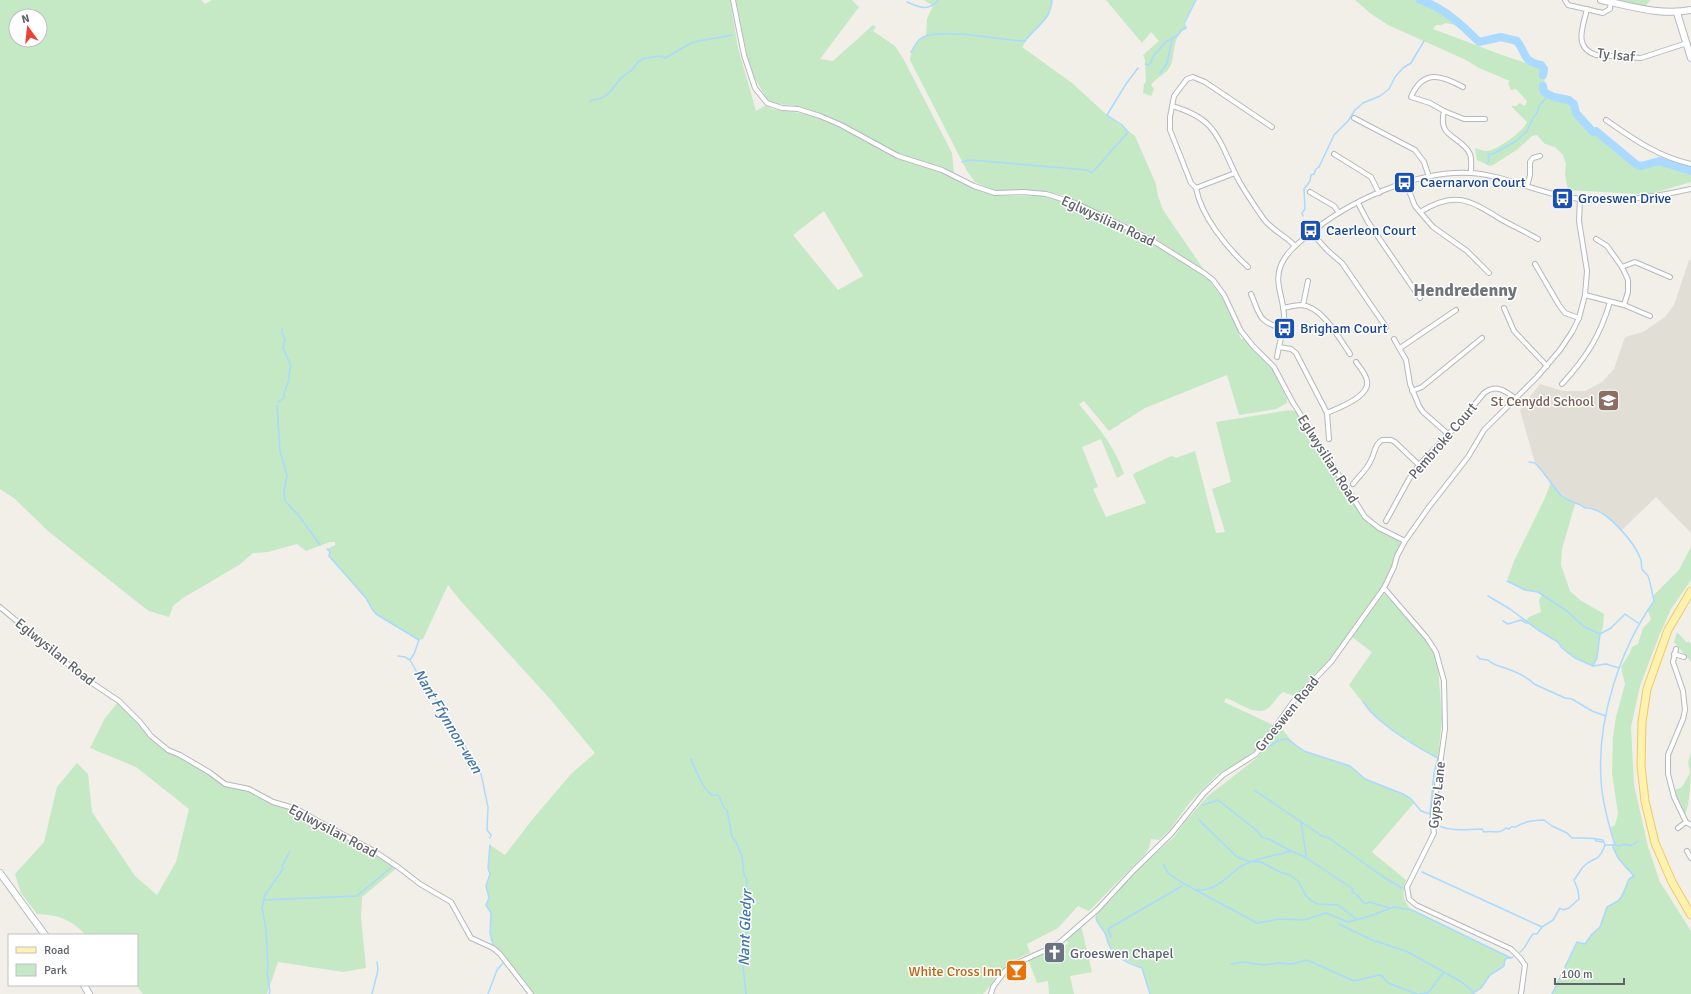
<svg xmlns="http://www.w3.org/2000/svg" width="1691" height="994" font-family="Signika,sans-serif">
  <rect width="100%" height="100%" fill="#f1efe8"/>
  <path fill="#e1ded6" d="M1689,260h2v273l-35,-36 -35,34 -16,-16 -12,-6 -8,-1 -3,-3 -7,-1 -7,-4 -14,-14 -19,-23 -15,-53 20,-26 23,7h22l17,-9 12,-13 11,-32 18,-5 22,-15 9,-12z"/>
  <g fill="#c5e8c5" fill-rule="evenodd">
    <path d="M0,0h201l4,4 7,-4h518l8,48 18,63 10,-6 6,4 35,5 18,6 73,38 48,16 36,17 17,5h46l30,10 71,33 60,37 20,27 15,36h3l28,29 15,31v4l-11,6 -37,6 -12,-40 -82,33 -36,23 -25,-30 -5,3c18,22 36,42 45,70l-7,4 -16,-39 -19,8 16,40 -5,2 13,28 40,-14 -13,-28 2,-2 32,-15 5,-2 4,2 19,-7 21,82 9,-1 -13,-43 19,-7 -15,-60 74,-12 7,2 29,51 9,10 33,50 13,9 14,5 6,5 -8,18v6l-13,23 -47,68 -21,20 -17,19 -12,-4c-7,5 -10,14 -18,18 -12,5 -29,-9 -39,-12l-2,4 49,23 -15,23 -22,17 -18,9 -28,28 -21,29 -10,9 -8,-1 -2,9 -4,6 -56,57 -11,-5 -20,22 -31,16 3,9c-23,8 -31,23 -47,41h-449l-27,-34 -14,-15 -3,-12 1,-20 -5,-8 3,-7 -3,-12 4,-12 -2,-6 2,-23 15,10 27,-35 39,-46 24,-21 -44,-53 -92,-101 -11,-14 -25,54 -4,1 -43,-26 -4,-5 -6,-11 -37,-42 1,-4 -3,-3 8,-4v-3h-5l-24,9 -9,-7 -29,8 -15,1 -14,12 -56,33 -10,8 -4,11 -20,-6 -12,-9 -89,-71 -33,-32 -15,-10zM16,16h24v24h-24zM824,211l39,65 -25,14 -45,-55z"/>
    <path d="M736,0h116l7,7 -39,52 13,2 40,-36 3,2 -3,4 22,15 9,14 48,93 2,21 -56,-20 -56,-30 -27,-12 -23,-7 -17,-1 -7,-3 -15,-26 -5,-15z"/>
    <path d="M924,0h128l-3,15 -10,12 -6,4 -11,16 50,36 35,32 28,21 21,48 2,12 5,14 41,60 -56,-36 -72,-33 -14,-6 -16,-3 -51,-1 -20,-9 -8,-11 -57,-111c1,-11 6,-19 16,-24l1,-17 6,-13z"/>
    <path d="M1106,0h90l-11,21 1,7c-13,5 -11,26 -15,37 -4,9 -15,12 -20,20l3,4 -3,7 -8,-3 1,-9 2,-2 -1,-22 -2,-5 16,-14 -8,-9 -9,11z"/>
    <path d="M1355,0h65l9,3 35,24 -18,-4 -5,2h-5l-3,4 69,26 24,8 15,2 3,4 1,23 9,5 15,3 5,4 2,9 17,19 3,-1 41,34 4,1 18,-5 32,10v11l-41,12h-11l-71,-4 -3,-16 1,-10 -3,-9 -8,-8 -10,-3 -8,-9 -5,1 -14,13 -25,16 -3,1 -13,-6 -2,-12c4,1 8,3 12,3 9,0 38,-21 40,-29l-16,-16h5l4,-3 5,3 2,-5 -11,-12 -5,1 -3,-7 2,-2 -31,-13 -15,-9 -76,-34 -18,-12z"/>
    <path d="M1611,0h39l-6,9z"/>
    <path d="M1551,482l11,13 13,9 -13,45 -1,16 9,26 10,9 24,14 -1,12 -5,18 -1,14 -4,8 -25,-12 -10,-12 -30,-19 -2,-2 3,-4 12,-5 -2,-12 3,-5 -4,-3 -13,-2 -18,-9 7,-20 31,-63z"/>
    <path d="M1691,547v33l-20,29 -12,27 -19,50 -9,41 3,58 14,62 12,35 31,49v63h-139l25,-52 8,2 7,-10 8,-7 7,-20 11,-6 11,-22 4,-3c-9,-10 -17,-18 -21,-31l3,-1 -5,-16 5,-3 3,-11 -6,-41 1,-36 3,-20 9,-33 -4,-17 9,-14 2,-6 6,-3 5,-16 8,-8 -2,-7 -2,-2 7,-10 -1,-5 26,-26z"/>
    <path d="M1384,593l41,46 9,15 4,13 4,51 -4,40c-19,-9 -53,-31 -67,-46 -8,-9 -15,-18 -22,-27l23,-33 -20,-15z"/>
    <path d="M1677,632l10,11 1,-2 3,3v18l-17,-20z"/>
    <path d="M119,701l43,44 63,39 24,5 32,15 16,5 101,58 -36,30 -1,20 5,51 -23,4 -65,-10 -11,32h-124l-7,-9 1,-50h-51c-16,-16 -27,-20 -49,-21l-16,-21 -6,-19 29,-32 13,-55 20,-24 11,11 4,38 43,64 22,19 19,-33 13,-53 -53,-42 -46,-19 15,-30z"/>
    <path d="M1280,727l12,14 12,10 46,15 15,13 38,15 11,9 -42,49 34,28c-4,13 -4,20 6,30l99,48 -6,1 -1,7 -14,9 -9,13 -9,6h-322l-8,-26 -23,-11 -6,-6 -4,-6 -5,-13 -8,-11v-8l16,-14 13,-18 13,-12 36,-32 10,-14 24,-27 50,-39z"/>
    <path d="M1691,753c0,16 0,50 -6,62l-12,-24 9,-4 8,-14 -2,-11z"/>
    <path d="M1081,926l11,46 -22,4 4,18h-25l-1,-13 -11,2 -9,-24 19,-7 1,4 7,-2 2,6 8,-2 -2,-9 2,-1 -1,-2 4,-2 -2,-5z"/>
  </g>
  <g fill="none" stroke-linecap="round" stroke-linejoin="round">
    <g stroke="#aadaff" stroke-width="1.5">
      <path d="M907,2c12,5 22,10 31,-2"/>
      <path d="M1185,22l11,-22"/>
      <path d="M911,52c3,-4 5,-10 9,-13 15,-13 85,2 105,2 10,-14 26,-21 27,-41"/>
      <path d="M1145,64l4,1 6,-11 11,-12 12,-7 4,-5 4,-2v-1"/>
      <path d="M1160,73l7,-10 5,-23"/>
      <path d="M590,101l12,-3 7,-5 12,-15 12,-9 5,-7 7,-4 15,-2 5,2 28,-16 39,-7"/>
      <path d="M962,162l8,-2 117,10 5,3 36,-41 -6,-7 -15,-10 19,-31 12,-16"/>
      <path d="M1487,164l2,-4 -1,-6h5l23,-13 11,-10 6,-13 5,-7 1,-5 5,-6 6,-5"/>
      <path d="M1303,216l-1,-3 3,-4 -1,-20 6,-8 1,-6 3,-1 2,-5 3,-2 15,-32 14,-14 7,-11 8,-7 17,-7 9,-7 6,-12 8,-9 8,-5 13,-22"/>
      <path d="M278,402l6,-4c-1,-8 4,-12 5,-19 0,-5 0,-9 2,-13l-8,-18 2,-9 -3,-6v-5"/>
      <path d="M277,406l3,45 7,25 -3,15 1,10 14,15 21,29"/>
      <path d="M1529,462l6,1c10,10 17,23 27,33 7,6 18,7 23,12 20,-2 50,35 56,52 1,3 0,7 1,9 2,3 5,5 6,7 3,8 4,17 6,25 -34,48 -57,118 -53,178 1,23 7,44 14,66"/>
      <path d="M327,549l3,3 -1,4 37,42 6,11 4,5 43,26 -5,14 -4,6 14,25 7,6 21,36 28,42 8,38 -1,23 4,5 -1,3"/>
      <path d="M1507,581l18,9 13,2 29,19 16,15 17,8"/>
      <path d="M1488,596l22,13 28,21 20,12 4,6 13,10 18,8 13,-2 13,4"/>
      <path d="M1503,621l5,3 13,-4 5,3h2"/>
      <path d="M398,656l7,1 5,3"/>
      <path d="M1477,656l3,3 8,1c6,6 13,6 20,9 8,3 20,8 26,15l31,14 7,1 20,12 14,5"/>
      <path d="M1593,666l4,-8 3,-24 11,-6 14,-14 13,9"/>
      <path d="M441,715l11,12"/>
      <path d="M1265,749l14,-9 8,-1 17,12 46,15 15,13 38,15 8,5 10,12 9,3 4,-41 4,-15c-19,-9 -53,-31 -67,-46 -3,-3 -5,-7 -8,-10"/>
      <path d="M691,759c3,8 13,32 21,36 2,0 5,0 7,1l5,12 3,2 5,27 4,5 6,14 2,19 3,4 -2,29 3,15 -5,43 3,28"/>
      <path d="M1254,790l68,46 7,2 56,40 17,10"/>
      <path d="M1203,805l15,-5 37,29 8,9 6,1 22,12 14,6 48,32 -1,3 4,2 9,10 5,-2c6,3 12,3 19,6"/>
      <path d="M1199,820l38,37 11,4 13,1 19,10 10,3 8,6 8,15 6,5 6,3 20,1 18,14"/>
      <path d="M1301,821l5,34 -1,1"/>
      <path d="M1439,826c14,6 28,3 43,3l2,3c9,-2 14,3 22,-4l3,1 2,-2h5c7,-5 19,-7 28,-7l8,6 15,7 5,5c11,0 20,-1 31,2l2,5"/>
      <path d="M1595,839l1,2 7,1"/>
      <path d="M490,845l-2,23 2,6 -4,12 3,12 -3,7 5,8 -1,20 3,12"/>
      <path d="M1163,864l5,9 13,9 76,41 23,-4 24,1 22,-7 22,9 22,-6 24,-9 18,3 99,48"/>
      <path d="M1422,872l120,55"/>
      <path d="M1197,890c20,1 29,-13 43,-23 15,-9 35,-11 51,-16"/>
      <path d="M264,900l93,-4 35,-29"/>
      <path d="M1096,917c1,7 6,11 9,16 2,4 2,8 4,12 6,13 20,19 33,23l8,26"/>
      <path d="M1339,924l33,16 34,11 54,30 14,11"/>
      <path d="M1111,937l-3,-8 74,-43"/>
      <path d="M1520,952c6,-4 8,-12 13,-18h4l5,-7 11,-7 7,-12 3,2 6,-2 10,-9 -1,-9 -4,-10c3,-4 6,-9 9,-13 10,-11 15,-3 22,-22h10l4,1 5,-2 7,2 7,-5"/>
      <path d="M1231,964l12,-2 21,3 14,-2 14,1 15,-4 47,21 25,-6 3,1 6,7 29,11"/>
      <path d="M269,994l1,-2 -3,-19 1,-5 -2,-38 -4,-23 3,-12 18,-26 -1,-3 8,-15"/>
      <path d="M372,994l6,-24 -1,-8"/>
      <path d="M488,994l9,-24 6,-7"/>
      <path d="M1419,994l9,-1 15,-20"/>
      <path d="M1472,994l9,-6 9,-13 14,-9 1,-7 8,-2"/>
      <path d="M1552,994l25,-52 8,2 7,-10 8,-7 7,-20 11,-6 5,-6 6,-16 5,-3 -16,-18 -6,-13"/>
    </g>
    <g stroke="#aadaff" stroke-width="8">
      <path d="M1420,0c23,7 42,25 59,42l22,-5 16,4c10,13 5,20 24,24l3,4 -1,6"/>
      <path d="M1543,86l1,6 10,5 15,3 5,4 2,9 17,19 3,-1 41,34 4,1 18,-5 32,10"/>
    </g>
    <defs>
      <g id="street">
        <path d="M733,0l11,55 11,33 12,15 15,5 16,1 22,7 21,9 57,31 44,14 32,16 21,7 28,-1 23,2 29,9 75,36 54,34 9,7 11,15 17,36 12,15 21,21 18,34 73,116 14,11 26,13"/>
        <path d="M1565,0l3,5 35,8 7,-4 1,-9"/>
        <path d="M1587,9c-4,18 -14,38 9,46l45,3 46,-15"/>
        <path d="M1463,87c-22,-12 -40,-18 -52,10l19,6 14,8c-7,28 17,24 26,43 2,6 1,13 1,19"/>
        <path d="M1172,106c42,12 45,29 62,65 7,16 19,32 29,47 8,12 22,17 32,28"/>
        <path d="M1444,111l20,8h21"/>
        <path d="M1354,118l61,32 9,12 5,15"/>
        <path d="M1606,120c27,19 53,37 85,44"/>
        <path d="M1334,154l37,23 8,16"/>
        <path d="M1235,173l-39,15 -5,-5 -21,-53v-13l4,-21 13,-17 6,-2 12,5 67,45"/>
        <path d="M1406,183l9,23 18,21 34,24 22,22"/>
        <path d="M1527,186l3,-11v-13l3,-4 7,-2"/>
        <path d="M1196,188c5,28 31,60 52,79"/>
        <path d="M1310,192l24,14 5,7"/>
        <path d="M1358,203l10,19 52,76"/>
        <path d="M1420,212c35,-22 50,-12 82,8 11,6 24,12 36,19"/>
        <path d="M1311,232l16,18 15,13 44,64"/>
        <path d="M1596,239l11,7 15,21 6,13v12l-4,13"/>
        <path d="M1535,264l24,41 6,8 14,5"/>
        <path d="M1622,267l13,-5 35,15"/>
        <path d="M1251,294c9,21 7,28 31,34"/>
        <path d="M1585,295l39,10 26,11"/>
        <path d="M1303,305l5,-24"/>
        <path d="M1283,308c6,-1 12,-3 18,-3 21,1 38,33 49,49"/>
        <path d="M1504,308l10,23 33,35"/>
        <path d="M1394,339l12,21 4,24 9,22 4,6 25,22"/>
        <path d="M1279,347l12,2 5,4 31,60 2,26"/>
        <path d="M1400,348l56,-38"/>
        <path d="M1277,357c2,-12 6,-25 7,-38 1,-19 -11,-36 -3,-54 5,-12 16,-21 26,-29 41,-35 109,-66 164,-63 31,2 60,17 91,23 40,9 89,2 129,-7"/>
        <path d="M1562,384c24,-26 38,-48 48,-82"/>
        <path d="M1412,391l10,-4 60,-49"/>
        <path d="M1327,413c11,-5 43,-16 40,-32 -1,-7 -7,-13 -11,-19"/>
        <path d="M1353,484c6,-8 14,-14 18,-24 4,-7 3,-15 11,-20h9l4,2 24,23"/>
        <path d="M1386,521l23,-42 10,-14 42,-44 23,-28c12,-9 20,-3 31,5"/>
        <path d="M1384,588l43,50 9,14 8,29 1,48 -13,93 2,11 -27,54 2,12 7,6 95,44 9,9 5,7 -4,29"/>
        <path d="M0,607l83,70 36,24 21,21 11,14 17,14 12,5 29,17 16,12 24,5 24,13 24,7 26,15 51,27 24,16 22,17 31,18 20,36 22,10 7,6 31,40"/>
        <path d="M1676,649l-3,13 10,29 2,19 -2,9 -15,36v19l6,23 12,25 5,3"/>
        <path d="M1674,654l10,3"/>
        <path d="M1678,828l8,-6"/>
        <path d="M1687,851l4,7"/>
        <path d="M991,994l2,-7 12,-16 8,-6 33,-15 13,-7 38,-33 36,-39 38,-37 33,-41 19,-18 33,-21 37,-52 38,-40 53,-74 10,-21 3,-11 8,-15 24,-34 39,-50 16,-27 53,-53 23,-27 12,-18 7,-14 6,-23 2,-24 -8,-50 1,-22"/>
      </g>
      <g id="secondary">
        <path d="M1601,0c29,6 61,16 90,10"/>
        <path d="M1677,13l14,45"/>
        <path d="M0,873l45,62"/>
        <path d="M84,985l5,9"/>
      </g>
      <path id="primary" d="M1691,591l-23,39 -21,59 -5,33 -1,44 4,35 10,42 17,39 19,33"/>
    </defs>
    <use href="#street" stroke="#b5b8bc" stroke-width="6"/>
    <use href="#secondary" stroke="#b6babf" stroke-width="8"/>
    <use href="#primary" stroke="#f2c960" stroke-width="9"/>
    <use href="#street" stroke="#fff" stroke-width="4"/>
    <use href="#secondary" stroke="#fff" stroke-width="6"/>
    <use href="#primary" stroke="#fff2af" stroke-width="7"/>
  </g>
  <defs>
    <symbol id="bus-square" viewBox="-11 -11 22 22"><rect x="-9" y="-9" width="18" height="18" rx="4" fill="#1a4fb4" stroke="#fff"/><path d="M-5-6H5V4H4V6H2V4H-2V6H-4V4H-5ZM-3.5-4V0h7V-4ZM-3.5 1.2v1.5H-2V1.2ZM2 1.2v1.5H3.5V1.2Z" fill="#fff"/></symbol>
    <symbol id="school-square" viewBox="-11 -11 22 22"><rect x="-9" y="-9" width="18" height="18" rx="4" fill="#8d6e63" stroke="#fff"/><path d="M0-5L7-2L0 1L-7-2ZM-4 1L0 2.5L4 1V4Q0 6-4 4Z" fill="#fff"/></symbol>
    <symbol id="church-square" viewBox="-11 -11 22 22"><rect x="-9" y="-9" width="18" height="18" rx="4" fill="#6b7280" stroke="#fff"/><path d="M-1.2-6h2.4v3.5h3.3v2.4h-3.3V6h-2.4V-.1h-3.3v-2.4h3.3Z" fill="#fff"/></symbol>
    <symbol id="bar-square" viewBox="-11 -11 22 22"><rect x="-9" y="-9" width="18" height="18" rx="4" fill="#e8710a" stroke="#fff"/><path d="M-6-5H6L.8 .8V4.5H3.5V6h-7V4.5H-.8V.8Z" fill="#fff"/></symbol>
  </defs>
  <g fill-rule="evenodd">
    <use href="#bus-square" x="1392" y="170" width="25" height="25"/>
    <use href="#bus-square" x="1550" y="186" width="25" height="25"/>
    <use href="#bus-square" x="1298" y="218" width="25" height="25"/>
    <use href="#bus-square" x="1272" y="316" width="25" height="25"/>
    <use href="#school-square" x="1596" y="388" width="25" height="25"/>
    <use href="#church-square" x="1042" y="940" width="25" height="25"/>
    <use href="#bar-square" x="1004" y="958" width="25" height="25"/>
  </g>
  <g text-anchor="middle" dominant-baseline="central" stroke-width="3" stroke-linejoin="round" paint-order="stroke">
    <g font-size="14" fill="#5f6368" stroke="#fff">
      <text transform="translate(1616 55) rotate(6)">Ty Isaf</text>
      <text transform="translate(1108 221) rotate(25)">Eglwysilian Road</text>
      <text transform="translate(1443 441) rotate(-49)">Pembroke Court</text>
      <text transform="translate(1328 459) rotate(58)">Eglwysilian Road</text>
      <text transform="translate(55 652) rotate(39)">Eglwysilan Road</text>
      <text transform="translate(1287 714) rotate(-51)">Groeswen Road</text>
      <text transform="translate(1437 795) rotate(-84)">Gypsy Lane</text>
      <text transform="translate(333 831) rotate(28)">Eglwysilan Road</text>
    </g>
    <g font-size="14" fill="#164399" stroke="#fff" text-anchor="start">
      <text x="1420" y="182">Caernarvon Court</text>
      <text x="1578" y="198">Groeswen Drive</text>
      <text x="1326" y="230">Caerleon Court</text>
      <text x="1300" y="328">Brigham Court</text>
    </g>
    <g font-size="14" fill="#785e54" stroke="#fff" text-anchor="end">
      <text x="1594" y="401">St Cenydd School</text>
    </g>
    <g font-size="14" fill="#5b616d" stroke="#fff" text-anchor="start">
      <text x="1070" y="953">Groeswen Chapel</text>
    </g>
    <g font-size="14" fill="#c56008" stroke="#fff" text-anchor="end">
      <text x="1002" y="971">White Cross Inn</text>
    </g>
    <g font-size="15" font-style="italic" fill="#4174aa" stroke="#fff">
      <text transform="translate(448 721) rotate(59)">Nant Ffynnon-wen</text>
      <text transform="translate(745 928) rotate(-88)">Nant Gledyr</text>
    </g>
    <g font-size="18" font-weight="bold" fill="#70757a" stroke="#fff">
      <text x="1465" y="290">Hendredenny</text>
    </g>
  </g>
  <rect x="8" y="934" width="130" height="52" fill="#ffffff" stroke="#bfc1c3"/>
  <rect x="16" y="947" width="20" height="6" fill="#fff2af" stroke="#bfc1c3"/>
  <text x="44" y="954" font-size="12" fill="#5f6368">Road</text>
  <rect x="16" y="964" width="20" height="12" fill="#c5e8c5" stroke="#bfc1c3"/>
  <text x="44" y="974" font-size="12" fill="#5f6368">Park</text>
  <g transform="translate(28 28) rotate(345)"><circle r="19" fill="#ffffff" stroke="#bfc1c3"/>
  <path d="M0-3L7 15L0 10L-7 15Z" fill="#ea4335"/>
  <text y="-6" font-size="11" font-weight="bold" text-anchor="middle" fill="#5f6368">N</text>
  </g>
  <path d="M1555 978v6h69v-6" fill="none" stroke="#5f6368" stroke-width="2"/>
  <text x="1561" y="978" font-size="12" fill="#5f6368" stroke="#ffffff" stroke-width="3" paint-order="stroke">100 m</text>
</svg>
